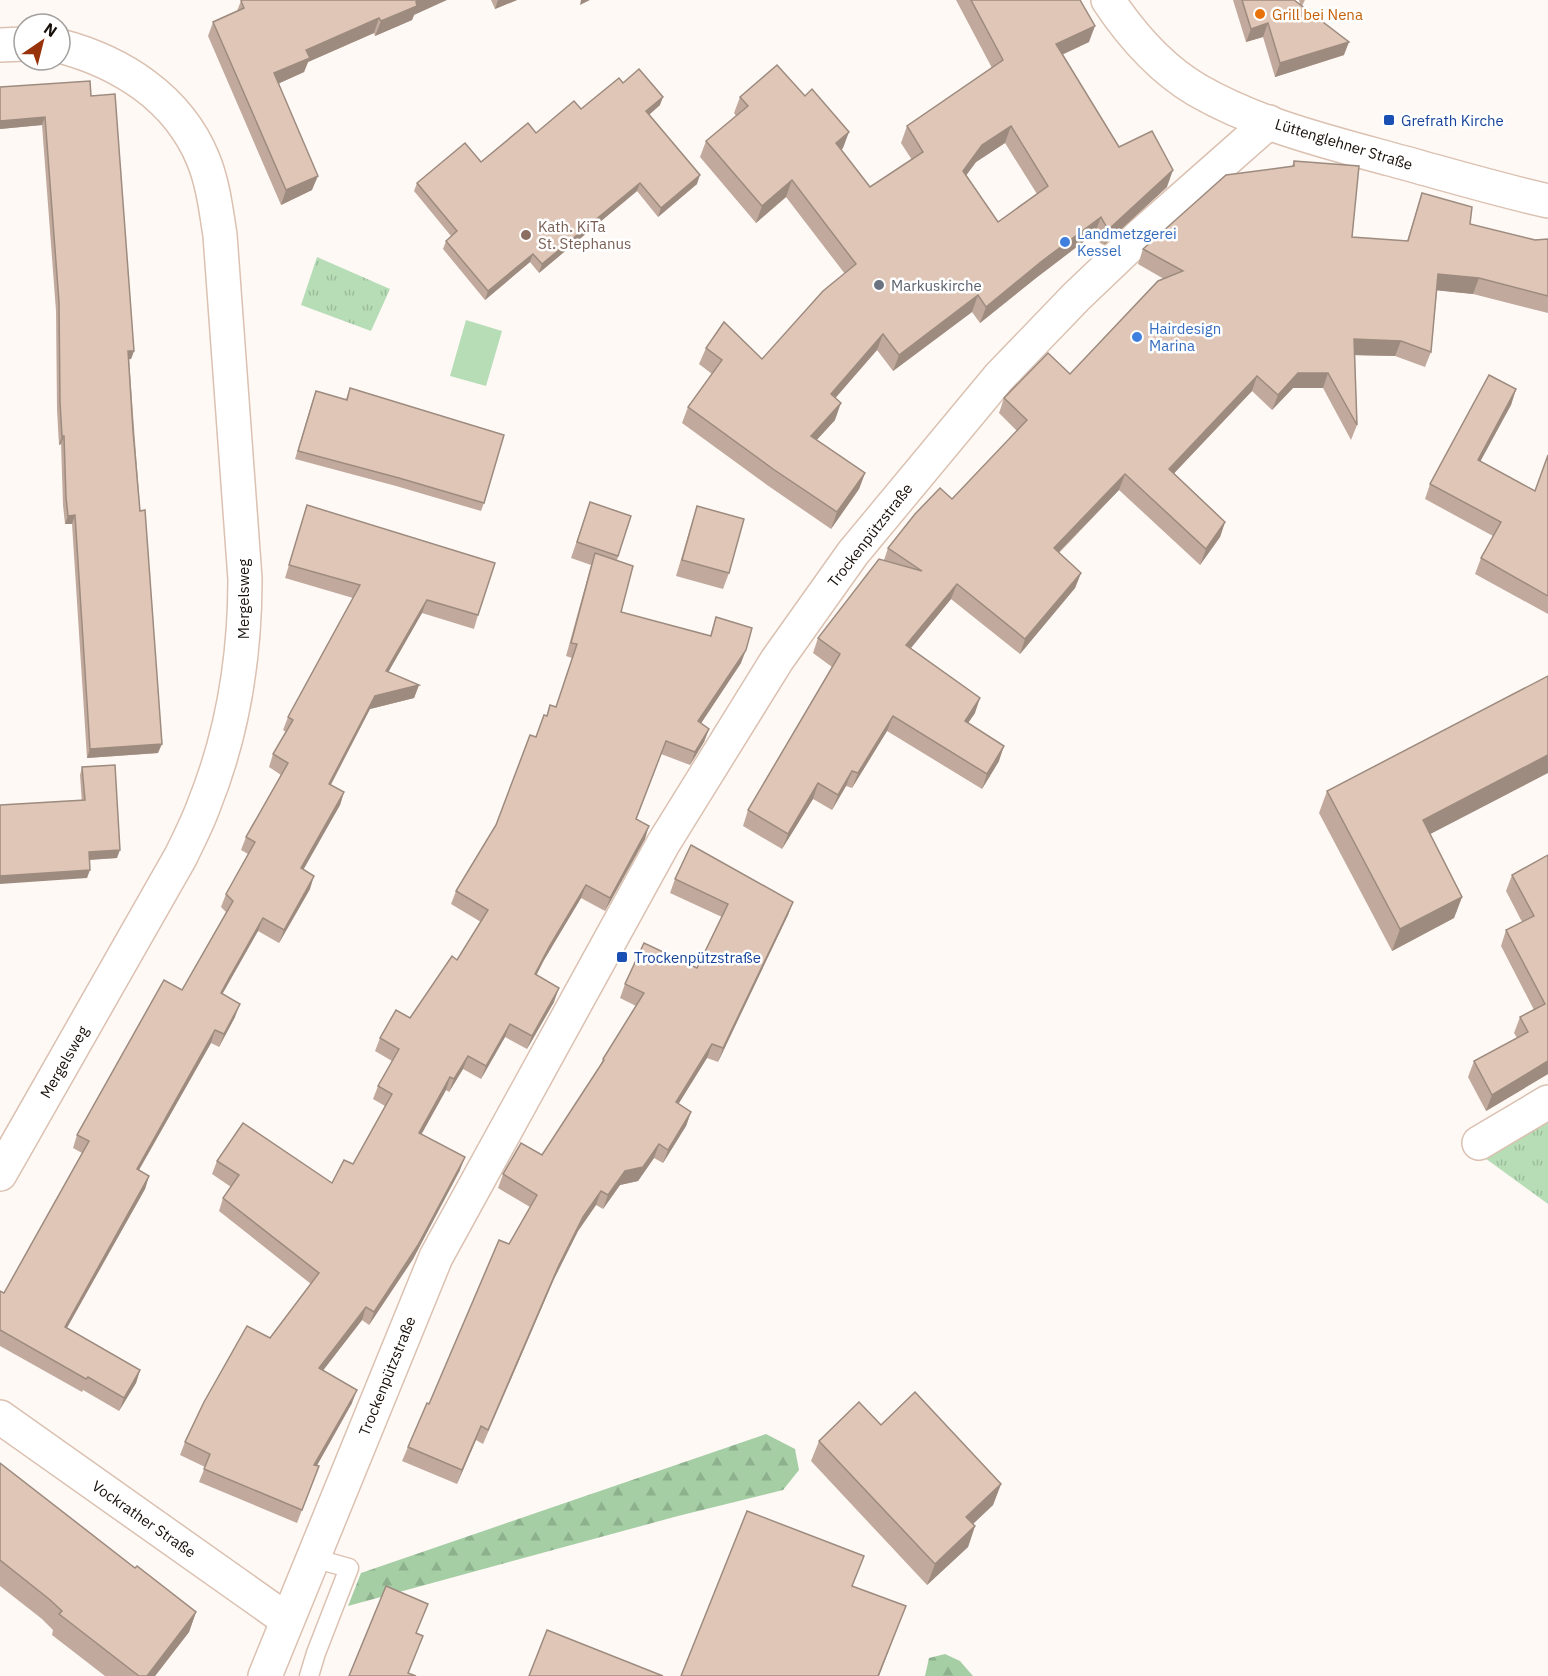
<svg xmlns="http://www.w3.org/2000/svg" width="1548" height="1676" font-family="'IBM Plex Sans',sans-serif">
  <defs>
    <pattern id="grass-tufts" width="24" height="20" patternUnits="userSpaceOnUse" patternTransform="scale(1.5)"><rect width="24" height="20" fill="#b6ddb6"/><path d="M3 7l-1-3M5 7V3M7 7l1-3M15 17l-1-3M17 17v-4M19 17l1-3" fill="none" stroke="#9cbc9b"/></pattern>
    <pattern id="forest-firs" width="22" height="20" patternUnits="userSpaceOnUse" patternTransform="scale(1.5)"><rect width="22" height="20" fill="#a5cea5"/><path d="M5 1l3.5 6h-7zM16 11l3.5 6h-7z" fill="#8db08d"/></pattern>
  </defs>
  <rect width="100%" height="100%" fill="#fff9f6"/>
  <g fill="url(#grass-tufts)">
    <path d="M317,257l73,32 -19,42 -70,-26z"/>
    <path d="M1548,1113v91l-70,-51z"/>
  </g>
  <g fill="url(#forest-firs)">
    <path d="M766,1434l29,15 4,21 -16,20 -105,26 -330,90 13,-33z"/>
    <path d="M945,1654l15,7 13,15h-48l4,-18z"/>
  </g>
  <path fill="#b6ddb6" d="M466,320l36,11 -16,55 -36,-10z"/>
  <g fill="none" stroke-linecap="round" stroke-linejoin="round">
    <defs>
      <path id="lane" d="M309,1676l7,-23 33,-85 -36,-10"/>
      <g id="street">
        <path d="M0,45l24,-1"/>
        <path d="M1479,1143l69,-41"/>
        <path d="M0,1174l181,-318c8,-17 17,-34 23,-51 29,-72 41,-148 41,-226l-25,-344c-4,-25 -7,-52 -17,-76 -25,-61 -82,-97 -143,-113"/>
        <path d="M0,1417l287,203"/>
        <path d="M265,1676l171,-419 227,-413 114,-184 76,-107 146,-176 77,-80 65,-62 128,-113"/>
      </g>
      <path id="secondary" d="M1108,0c24,36 52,68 89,90 59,34 127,51 193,69 52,14 105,30 158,42"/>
    </defs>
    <use href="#lane" stroke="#dbc1b1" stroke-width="21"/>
    <use href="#street" stroke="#dbc1b1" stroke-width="36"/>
    <use href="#secondary" stroke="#dbc1b1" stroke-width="36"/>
    <use href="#lane" stroke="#fff" stroke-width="18"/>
    <use href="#street" stroke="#fff" stroke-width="33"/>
    <use href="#secondary" stroke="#fff" stroke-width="33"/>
  </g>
  <g fill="#c1aa9d" fill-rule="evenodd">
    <path d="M491,0h26l-22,9z"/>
    <path d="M956,0h124l9,42 -27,13 57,92 48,40 -63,58 -4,-2 -5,-10 -59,45 -56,45 -8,-11 -79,59 -16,-21 -42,48v22l-19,20 49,33 -6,16 -28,40 -64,-44 -85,-62 6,-16 24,-33 -13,-10 7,-16 56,11 83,-85 -59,-77 -30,26 -56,-66 6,-16 30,-25 -2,-3 6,-16 103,51 -2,2 29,37 42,-27 -11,-17 6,-17 85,-58zM1005,143l32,51 -39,28 -32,-47 10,-13z"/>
    <path d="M1233,0h61l6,4 -1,-4h6l-3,6 42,49 -69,22 -12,-40 -17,5z"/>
    <path d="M241,1l173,14 -2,5 -37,16 -1,-3 -66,29 -4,10 -25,11 33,107 -31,15 -73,-169 5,-14 24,-11z"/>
    <path d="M623,83l37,22 -11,10 48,69 -39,33 -21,-26 -98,82 -9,-11 -45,38 -42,-51 3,-8 5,-5 -37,-45 3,-8 64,-21 100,-53z"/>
    <path d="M0,87l91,9 43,255 -3,8h-2l29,394 -71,5 -15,-234h-7l-2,-19 -2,-61 -2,1 -2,-35 -1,-99 -14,-186 -42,4z"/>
    <path d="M1294,161l58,76 55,4 15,-48 48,31 65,16 13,-1v74l-75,-19 -36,-4 -6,62 -6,15 -30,-11 -40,-1 2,70 -6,15 -28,-52h-30l-21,22 -20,-19 -78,82 51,49 -5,15 -20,28 -81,-75 -60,63 22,20 -6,15 -55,66 -69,-55 -40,49 64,65 -7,10 31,38 -17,28 -95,-58 -35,57 -6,-2 -14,24 -19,-11 -31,50 -39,-23 5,-16 84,-143 -19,-14 5,-15 66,-78 4,-12 64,-49 65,-68 -18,-18 5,-15 66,-24 94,-95 -26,-15 5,-15 149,-83z"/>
    <path d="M350,388l134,115 -3,8 -85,-25 -101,-27 18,-60h33z"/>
    <path d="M1516,389l-5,16 -31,56 55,30 13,-36v159l-73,-40 6,-16 12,-22 -68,-37 5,-15z"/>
    <path d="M590,502l41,14 -14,44 4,52 89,24 6,-19 25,46 -40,60 8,6 -5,13 -14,23 -29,-11 -25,66 9,19 -40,72 -24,-13 -37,62 -8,15 18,27 -27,47 -22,-12 -24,42 -18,-10 -14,23 -3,-2 -25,44 39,36 -47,89 -44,66 -7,-5 -39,50 29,33 -35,62 2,1 -22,57 -98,-41 6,-15 -25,-12 5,-13 85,-104 41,-54 -92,-73 4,-13 8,-11 -19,-13 5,-13 115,22 21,-19 32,-58 -12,-7 5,-13 14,-25 -17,-10 5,-13 30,-20 47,-58 24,-38 -30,-18 5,-13 40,-66 50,-109 10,-9 16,-49 -6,-2 25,-91 -20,-7z"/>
    <path d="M307,505l171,110 -4,14 -52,-16 -34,59 31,13 -5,13 -44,11 -39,76 13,7 -4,13 -37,64 7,20 -31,54 -21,-12 -34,60 -2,3 13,23 -16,30 -8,-4 -72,127 10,6 -4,13 -78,139 73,42 -4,13 -17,28 -36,-21 -1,2 -82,-46v-55l4,2 78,-140 -9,-5 4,-13 105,-145 44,-78 -5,-5 5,-13 22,-40 -7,-4 5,-13 35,-62 -12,-8 4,-13 13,-22 -3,-2 5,-13 65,-119 -68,-20z"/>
    <path d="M697,506l32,67 -6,16 -47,-13 16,-54z"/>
    <path d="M82,767l35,91 -28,2 -2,18 -7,-103z"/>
    <path d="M1327,791l103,43 32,63 -8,21 -62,33 -73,-138z"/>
    <path d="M1548,855v219l-62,37 -18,-34 6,-16 43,-23 -3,-5 6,-16 14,-7 -33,-64 5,-16 16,-8 -16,-31 6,-16z"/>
    <path d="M675,879l118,23 -5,13 -70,147 -11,-4 -29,46 13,8 -5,14 -23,37 -9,-5 -16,23 -18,4 -17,24 -7,-4 -18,26 -24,48 -71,165 -7,-4 -19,44 -55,-23 6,-14 101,-203 21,-37 -32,-19 5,-14 39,-19 58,-89 3,-7 33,-53 -16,-8 5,-14 72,-16 25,-51 -52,-24z"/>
    <path d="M819,1441l182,43 -8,21 -20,19 2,2 -7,21 -41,38 -116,-124z"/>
    <path d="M0,1463l135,105 61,44 -7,20 -34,44h-50l-53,-41 1,-5 -11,-11 -42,-33z"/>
  </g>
  <g fill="#9d8b7f">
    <path d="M420,0h27l-33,15 -2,5 -37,16 6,-15z"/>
    <path d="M498,0h19l-22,9z"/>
    <path d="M581,0h9l-10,5z"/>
    <path d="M379,18l-5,15 -66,29 -4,10 -35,16 5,-15 32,-23z"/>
    <path d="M1268,23l-5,14 -17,5 5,-13z"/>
    <path d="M1095,26l-6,16 -39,18 6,-16z"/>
    <path d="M1349,42l-5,13 -69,22 5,-14z"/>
    <path d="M663,97l-3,8 -17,15 3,-9z"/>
    <path d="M45,117l-3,8 -42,4v-8z"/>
    <path d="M1011,126l-6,17 -29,19 -19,26 6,-17 19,-26z"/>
    <path d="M849,132l-6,16 -13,11 6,-16z"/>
    <path d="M1173,170l-6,17 -63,58 6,-17z"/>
    <path d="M700,175l-3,9 -39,33 3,-9z"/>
    <path d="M318,176l-6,14 -31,15 5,-15z"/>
    <path d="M792,180l-6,17 -30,26 6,-17z"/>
    <path d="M640,183l-3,8 -98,82 3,-9z"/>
    <path d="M1101,217l-6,16 -59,45 -56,45 6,-16 56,-46z"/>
    <path d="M533,254l-3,8 -45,38 3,-9z"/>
    <path d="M1438,274l41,4 -6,16 -40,-4z"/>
    <path d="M978,295l-6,17 -79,59 6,-16z"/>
    <path d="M883,334l-6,16 -52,60 6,-16z"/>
    <path d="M1354,339l47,2 -6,15 -46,-1z"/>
    <path d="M128,351h6l-3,8 -6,1z"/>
    <path d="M1298,373h30l-5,15h-30l-21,22 6,-15z"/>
    <path d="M1257,376l-5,15 -88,93 5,-15z"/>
    <path d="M1516,389l-5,16 -38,70 5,-15z"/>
    <path d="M841,403l-6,17 -30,33 6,-17z"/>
    <path d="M62,436h2l-3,8 -2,1z"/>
    <path d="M865,473l-6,16 -28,40 6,-17z"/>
    <path d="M1125,474l-6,16 -71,73 6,-15z"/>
    <path d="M75,515l-3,9h-7l3,-8z"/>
    <path d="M1225,522l-5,15 -20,28 6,-16z"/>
    <path d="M1081,573l-6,15 -55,66 5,-15z"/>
    <path d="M957,584l-6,15 -50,61 5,-15z"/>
    <path d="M427,600l-5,13 -41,72 5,-14z"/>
    <path d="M746,650l-5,13 -47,71 4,-13z"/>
    <path d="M419,685l-5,13 -44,11 -46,88 5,-13 46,-88z"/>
    <path d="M980,698l-5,15 -16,23 6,-15z"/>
    <path d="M893,716l-6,15 -35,57 6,-15z"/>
    <path d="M709,729l-5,13 -14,23 5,-13z"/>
    <path d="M162,744l-4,9 -71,5 3,-9z"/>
    <path d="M1004,746l-5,15 -17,28 5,-15z"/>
    <path d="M1548,755v18l-133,69 8,-22z"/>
    <path d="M852,771l-6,15 -14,24 6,-15z"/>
    <path d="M818,783l-5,16 -31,50 6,-15z"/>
    <path d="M344,792l-4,13 -43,76 4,-13z"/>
    <path d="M649,826l-4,13 -40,72 5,-13z"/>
    <path d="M120,850l-3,8 -31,2 3,-8z"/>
    <path d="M90,870l-3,8 -87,6v-8z"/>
    <path d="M314,876l-4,13 -31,54 5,-13z"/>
    <path d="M586,885l-5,13 -37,62 -14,28 5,-14 14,-27z"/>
    <path d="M1462,897l-8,21 -62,33 8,-22z"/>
    <path d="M793,902l-5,13 -70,147 5,-14z"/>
    <path d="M263,918l-5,13 -34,60 -8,15 5,-13 8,-15z"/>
    <path d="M559,988l-5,14 -27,47 5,-13z"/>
    <path d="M240,1004l-5,13 -16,30 5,-13z"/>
    <path d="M510,1024l-5,13 -24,42 5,-13z"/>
    <path d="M215,1030l-4,13 -79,139 5,-13z"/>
    <path d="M712,1044l-5,14 -36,58 5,-14z"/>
    <path d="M468,1056l-5,13 -14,23 5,-13z"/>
    <path d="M1548,1061v13l-62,37 6,-16z"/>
    <path d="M450,1077l-4,13 -31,56 4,-13z"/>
    <path d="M691,1112l-5,14 -23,37 5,-13z"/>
    <path d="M659,1144l-5,14 -16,23 -18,4 -17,24 5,-14 17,-24z"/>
    <path d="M465,1157l-5,13 -47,89 -44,66 5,-13z"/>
    <path d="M149,1176l-4,13 -85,151 5,-13z"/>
    <path d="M601,1191l-5,14 -18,26 -24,48 -71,165 76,-179 24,-48z"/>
    <path d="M366,1307l-4,13 -47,61 4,-13z"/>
    <path d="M140,1370l-4,13 -17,28 5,-13z"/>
    <path d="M357,1390l-5,13 -42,75 4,-13z"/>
    <path d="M481,1426l-5,14 -19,44 5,-14z"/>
    <path d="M1001,1484l-8,21 -34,32 7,-20z"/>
    <path d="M975,1526l-7,21 -41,38 8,-21z"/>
    <path d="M906,1606l-27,70h-1z"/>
    <path d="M196,1612l-7,20 -34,44h-8z"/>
  </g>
  <g fill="#e0c6b6" stroke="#9d8b7f" stroke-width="1.5" fill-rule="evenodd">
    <path d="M242,0h178l-4,2 1,4 -36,15 -2,-3 -73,32 4,8 -36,15 44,103 -32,14 -73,-168 31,-14 -3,-7z"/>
    <path d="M971,0h109l15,26 -39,18 63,103 33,-16 21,39 -63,58 -4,-2 -5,-9 -59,44 -56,46 -8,-12 -79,60 -16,-21 -52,60 10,9 -30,33 54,37 -28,39 -64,-43 -85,-62 34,-47 -16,-12 18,-26 38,37 61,-68 33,-27 -64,-84 -30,26 -56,-65 42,-35 -8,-9 37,-32 28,31 7,-7 37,43 -13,11 34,44 53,-35 -16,-26 96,-66zM1011,126l37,60 -50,36 -35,-51 19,-26z"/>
    <path d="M1242,0h52l55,42 -69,21 -12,-40 -17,6z"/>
    <path d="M639,69l24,28 -17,14 54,64 -39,33 -21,-25 -98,81 -9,-10 -45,37 -42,-50 11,-10 -40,-48 48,-40 16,19 47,-39 8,10 38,-32 7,8 38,-31 4,5z"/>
    <path d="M90,81l1,15 24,-2 19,257h-6l5,80 7,80 5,-1 17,234 -72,5 -15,-234 -7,1 -2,-19 -2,-61h-2l-2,-34 -1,-100 -14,-185 -45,4v-34z"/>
    <path d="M1294,161l65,5 -7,71 56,4 14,-48 50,14 -2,17 65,16 13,-1v57l-69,-18 -41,-4 -7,78 -30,-11 -47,-2 3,86 -29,-52h-30l-20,22 -21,-19 -88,93 56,53 -19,27 -81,-75 -71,74 27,25 -56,66 -68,-55 -51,61 74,53 -15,23 39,25 -17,28 -94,-58 -35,57 -6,-2 -14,24 -20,-12 -30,51 -40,-24 92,-156 -22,-16 61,-79 43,12 -34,-23 27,-34 25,-26 12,11 75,-79 -23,-22 44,-45 22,21 88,-93 25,-10 -40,-22 83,-74 68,-9z"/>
    <path d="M1489,375l27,14 -38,71 57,31 13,-36v141l-67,-38 20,-36 -71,-38z"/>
    <path d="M350,388l154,47 -20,68 -85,-25 -101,-27 18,-60 31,9z"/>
    <path d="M590,502l41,14 -13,40 -41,-14z"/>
    <path d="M307,505l188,58 -17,52 -51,-15 -41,71 33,14 -44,11 -46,88 15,8 -43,76 13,8 -30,54 -21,-12 -34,60 -8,15 19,11 -16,30 -9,-4 -78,139 12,7 -84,151 75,43 -16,28 -36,-21 -2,2 -86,-49v-39l4,2 85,-152 -12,-6 87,-155 18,10 51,-89 -7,-7 29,-52 -9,-5 42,-74 -15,-9 20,-34 -5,-3 72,-132 -71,-20z"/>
    <path d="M697,506l47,13 -15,54 -47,-13z"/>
    <path d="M595,553l38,13 -12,46 90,24 5,-19 36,11 -6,22 -48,71 11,8 -14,23 -29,-11 -30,78 13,7 -39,72 -24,-13 -37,62 -14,27 24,14 -27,48 -22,-12 -24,42 -18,-10 -14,23 -4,-2 -31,56 46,24 -47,88 -44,67 -8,-5 -47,61 38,22 -43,75 5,1 -17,44 -98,-41 6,-15 -25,-12 19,-40 43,-76 23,12 49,-65 -96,-75 16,-23 -22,-14 26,-38 89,60 12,-23 9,4 39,-70 -14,-8 21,-37 -19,-11 16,-28 14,8 42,-62 5,4 31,-50 -32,-19 40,-66 34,-90 6,2 8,-22 3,1 3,-11 6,2 21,-63 -6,-1z"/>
    <path d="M1548,676v79l-125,65 39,77 -62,32 -73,-138z"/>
    <path d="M115,765l5,85 -31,2 1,18 -90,6v-71l85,-5 -3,-33z"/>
    <path d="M691,845l102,57 -70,146 -11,-4 -36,58 15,10 -23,38 -9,-6 -16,23 -18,4 -17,24 -7,-4 -18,26 -24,48 -71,165 -7,-4 -19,44 -54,-23 19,-44 2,1 70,-164 10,4 28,-49 -34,-21 18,-31 21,12 62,-95 -1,-1 41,-66 -19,-9 19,-41 53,25 31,-64 -53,-25z"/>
    <path d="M1548,855v206l-56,34 -18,-34 54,-29 -8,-15 25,-13 -39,-74 28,-14 -22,-41z"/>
    <path d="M915,1392l86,92 -35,33 9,9 -40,38 -116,-123 40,-39 22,23z"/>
    <path d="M0,1463l135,105 2,-2 59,46 -49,64h-8l-80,-62 3,-3 -13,-12 -49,-39z"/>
    <path d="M747,1511l117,45 -12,30 54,20 -28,70h-197z"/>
    <path d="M386,1586l42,18 -12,29 7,3 -15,37 8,3h-67z"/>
    <path d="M547,1630l116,46h-134z"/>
  </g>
  <circle fill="#e8710a" stroke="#fff" stroke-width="2" cx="1260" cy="14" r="6"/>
  <g fill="#1a4fb4" stroke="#fff" stroke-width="2">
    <rect x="1383" y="114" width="12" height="12" rx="3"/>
    <rect x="616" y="951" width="12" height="12" rx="3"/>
  </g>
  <circle fill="#8d6e63" stroke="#fff" stroke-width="2" cx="526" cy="235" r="6"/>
  <g fill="#3f7fe0" stroke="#fff" stroke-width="2">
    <circle cx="1065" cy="242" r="6"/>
    <circle cx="1137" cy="337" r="6"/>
  </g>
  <circle fill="#6b7280" stroke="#fff" stroke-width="2" cx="879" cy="285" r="6"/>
  <g text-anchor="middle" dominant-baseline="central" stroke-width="5" stroke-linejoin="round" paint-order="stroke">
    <g font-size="15" fill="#c56008" stroke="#fff" text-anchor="start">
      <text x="1272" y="14">Grill bei Nena</text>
    </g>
    <g font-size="15" fill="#164399" stroke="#fff" text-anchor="start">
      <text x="1401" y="120">Grefrath Kirche</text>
      <text x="634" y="957">Trockenpützstraße</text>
    </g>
    <g font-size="15" fill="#170f09" stroke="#fff">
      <text transform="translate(1344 144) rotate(17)">Lüttenglehner Straße</text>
      <text transform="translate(870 535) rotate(-52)">Trockenpützstraße</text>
      <text transform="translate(243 599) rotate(-90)">Mergelsweg</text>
      <text transform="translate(64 1062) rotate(-60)">Mergelsweg</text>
      <text transform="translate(387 1376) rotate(-68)">Trockenpützstraße</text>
      <text transform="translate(144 1519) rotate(35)">Vockrather Straße</text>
    </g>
    <g font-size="15" fill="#785e54" stroke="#fff" text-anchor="start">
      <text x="538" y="226">Kath. KiTa<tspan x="538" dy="17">St. Stephanus</tspan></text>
    </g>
    <g font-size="15" fill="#366cbe" stroke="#fff" text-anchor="start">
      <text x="1077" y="233">Landmetzgerei<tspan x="1077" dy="17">Kessel</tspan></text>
      <text x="1149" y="328">Hairdesign<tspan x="1149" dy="17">Marina</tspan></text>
    </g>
    <g font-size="15" fill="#5b616d" stroke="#fff" text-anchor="start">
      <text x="891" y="285">Markuskirche</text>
    </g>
  </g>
  <g transform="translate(42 42) rotate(35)"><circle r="28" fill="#ffffff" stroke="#a29f9d" stroke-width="1.5"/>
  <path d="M0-4.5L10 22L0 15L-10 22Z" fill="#98320a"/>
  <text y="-9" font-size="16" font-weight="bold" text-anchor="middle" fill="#170f09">N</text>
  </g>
</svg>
